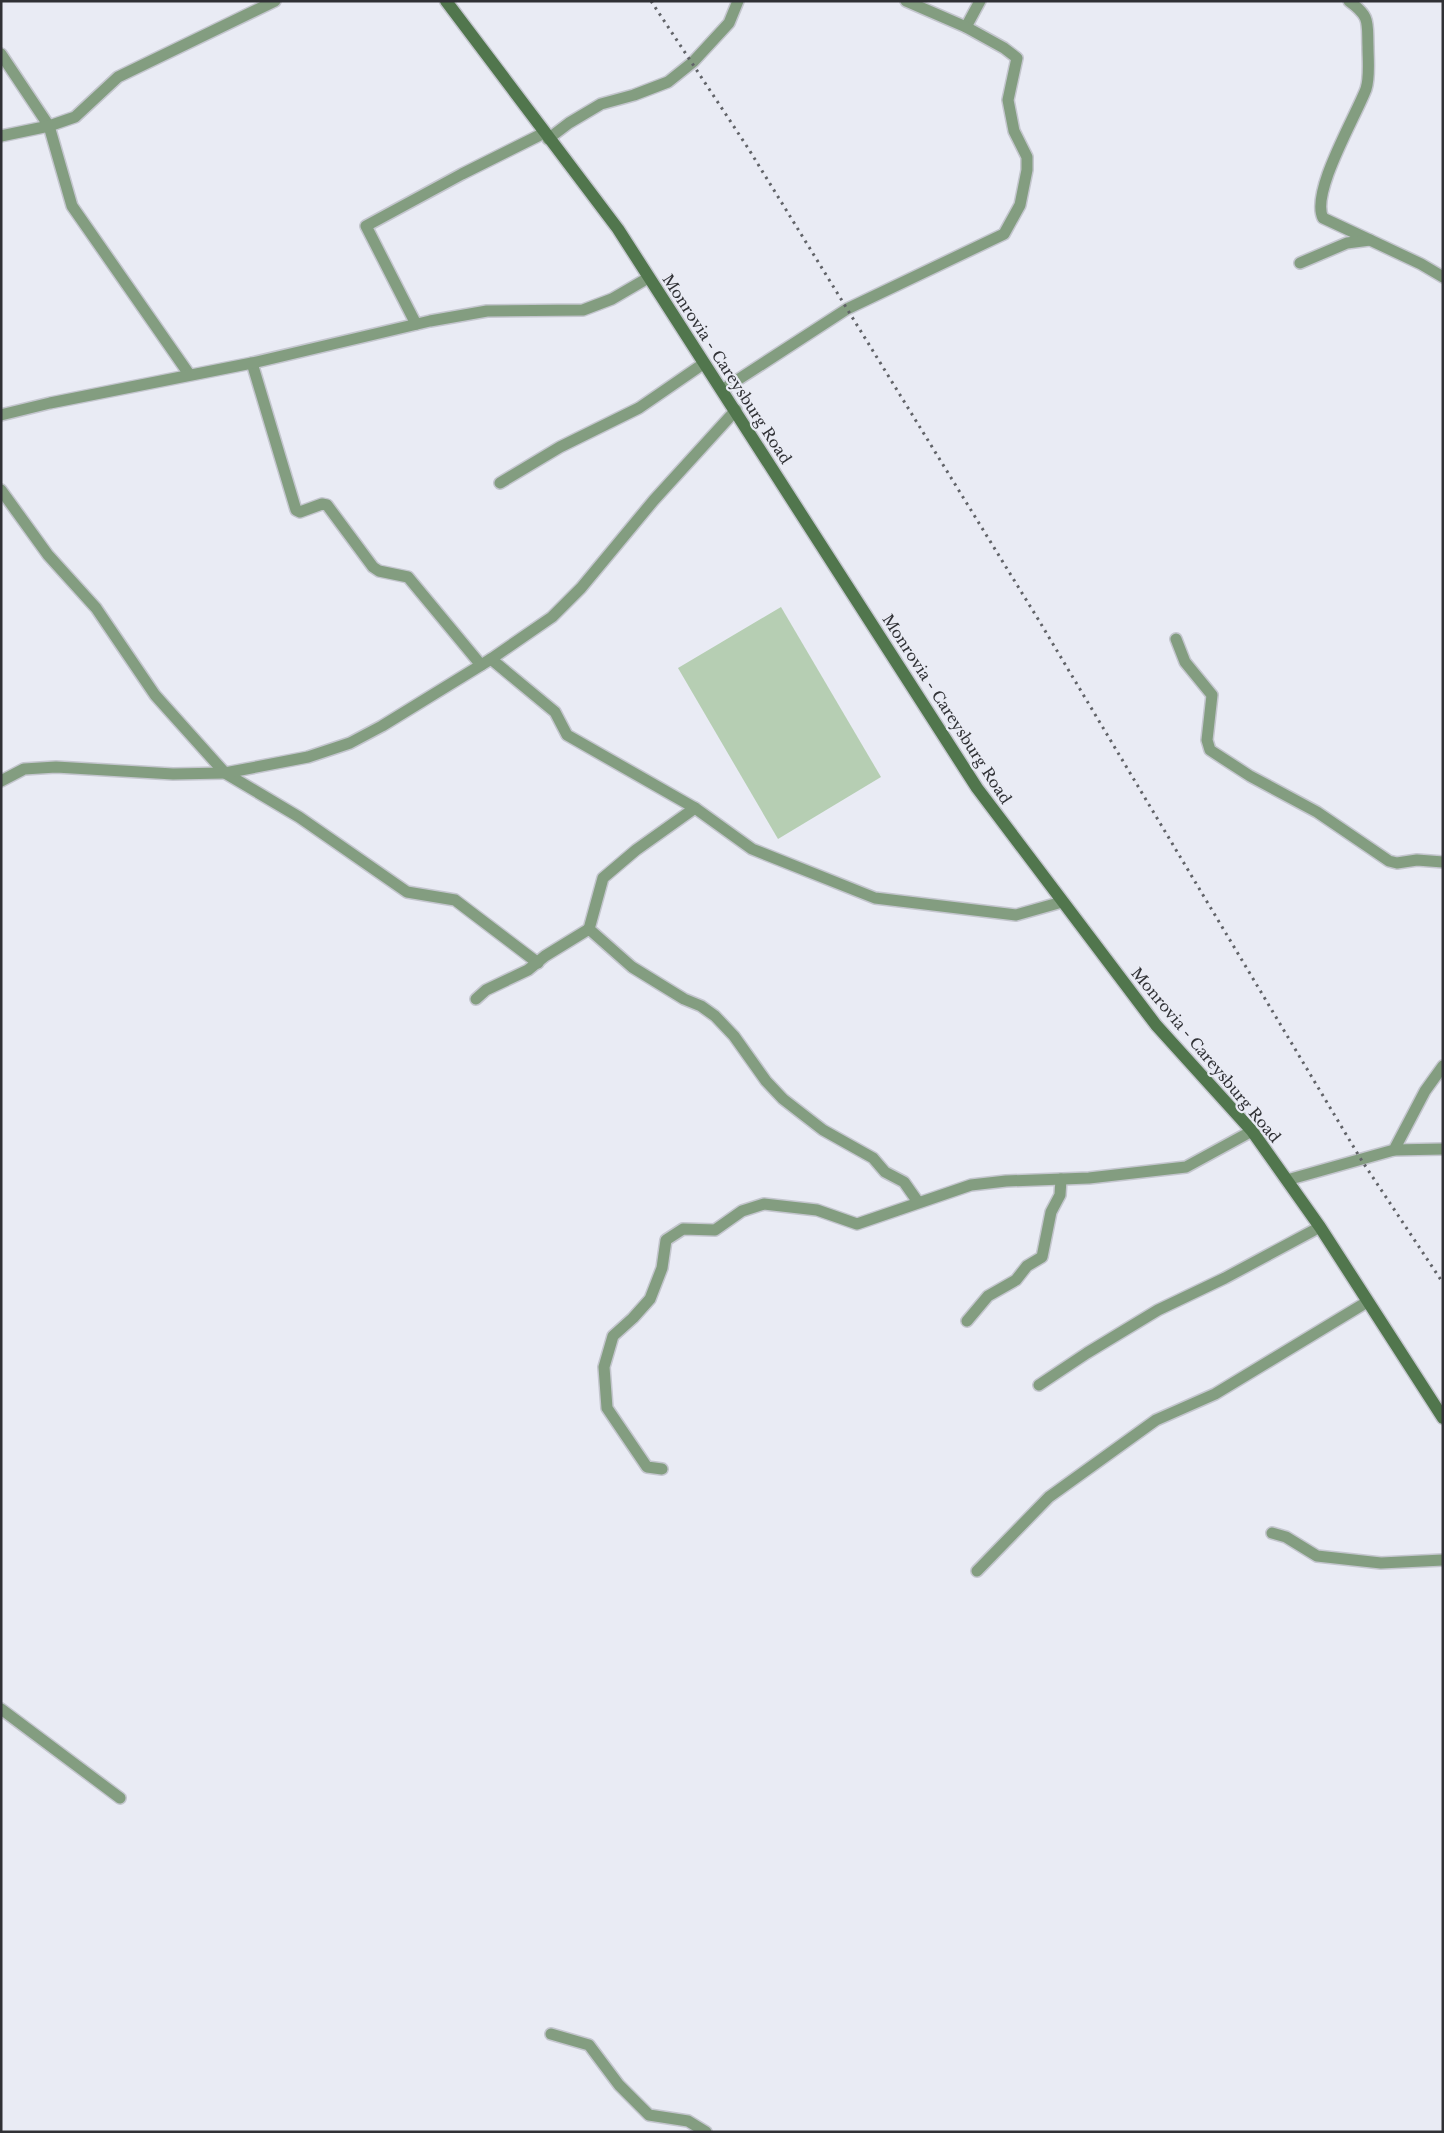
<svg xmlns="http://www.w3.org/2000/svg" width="1444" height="2133" font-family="'Libre Baskerville',serif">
  <rect width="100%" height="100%" fill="#e9ebf4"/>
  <path fill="#b6ceb3" d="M781,607l100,170 -103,62 -100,-171z"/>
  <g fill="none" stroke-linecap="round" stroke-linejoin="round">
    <defs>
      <g id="minor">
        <path d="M1349,1c22,16 18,21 19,46 0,13 2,30 -2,42 -10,27 -56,104 -43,129l47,22"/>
        <path d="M966,27l14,-26"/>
        <path d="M1,54l48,72 23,80 117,168"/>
        <path d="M1,136l48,-10 26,-9 43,-40 157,-76"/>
        <path d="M548,139l21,-16 32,-19 33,-9 34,-13 25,-20 36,-39 9,-22"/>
        <path d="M1300,263l47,-20 23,-3 51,24 22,13"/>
        <path d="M416,324l-50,-98 96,-52 82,-41"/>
        <path d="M252,363l44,147 4,2 22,-8 5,1 46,62 6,4 29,6 73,88"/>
        <path d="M722,390l125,-81 157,-75 16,-29 7,-35v-13l-13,-26 -6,-31 9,-42 -13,-10 -38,-21 -60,-26"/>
        <path d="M1,415l49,-12 202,-40 178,-42 57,-10 96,-1 29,-11 36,-21"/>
        <path d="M500,483l60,-36 79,-39 64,-44"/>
        <path d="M1,490l47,65 48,53 59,87 70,78 74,44 108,75 48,8 83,63"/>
        <path d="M1176,639l9,23 27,33 -5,45 3,10 40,26 67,36 72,49 8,2 20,-3 26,2"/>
        <path d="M491,659l64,53 12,23 128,73 57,41 123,49 141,17 46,-13"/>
        <path d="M1,781l23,-12 32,-2 117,7 52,-1 83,-16 42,-14 32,-17 109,-67 61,-42 29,-29 73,-88 82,-90"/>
        <path d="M589,929l14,-51 33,-28 59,-42"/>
        <path d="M476,999l10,-9 42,-20 17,-14 44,-27 43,38 52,32 17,7 14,10 19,20 32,45 17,18 40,31 50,28 12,14 19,10 14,20"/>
        <path d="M1394,1150l49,-1"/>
        <path d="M1287,1180l107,-30 31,-59 18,-25"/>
        <path d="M967,1321l21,-25 28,-16 11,-14 15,-9 9,-45 9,-17 1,-16"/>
        <path d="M1039,1385l48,-32 71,-43 67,-32 95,-51"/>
        <path d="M662,1469l-15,-2 -40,-59 -3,-41 9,-31 20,-18 17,-19 12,-31 4,-28 17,-11 32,1 27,-19 22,-7 53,6 40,14 114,-39 35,-4 83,-3 97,-11 66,-36"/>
        <path d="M1272,1533l14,4 31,19 64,7 62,-3"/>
        <path d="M977,1571l72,-74 107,-77 59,-26 152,-92"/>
        <path d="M1,1709l119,89"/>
        <path d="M551,2034l38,11 30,40 30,30 39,6 18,11"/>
      </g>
      <path id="secondary" d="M446,1l172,228 359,559 179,237 96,106 68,96 123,191"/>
    </defs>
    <use href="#minor" stroke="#c4c6ce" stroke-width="14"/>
    <use href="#secondary" stroke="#c4c6ce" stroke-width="15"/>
    <use href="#minor" stroke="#839d80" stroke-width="11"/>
    <use href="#secondary" stroke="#51764d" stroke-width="12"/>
    <path stroke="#616368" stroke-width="3" stroke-dasharray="2.5 5" stroke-linecap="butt" d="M651,1l97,147 290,471 324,542 81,122"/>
  </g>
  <g text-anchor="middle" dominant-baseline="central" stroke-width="4.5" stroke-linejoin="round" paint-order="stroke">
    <g font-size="15" fill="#303135" stroke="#e9ebf4">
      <text transform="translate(727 369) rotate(57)">Monrovia - Careysburg Road</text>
      <text transform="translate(947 709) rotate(57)">Monrovia - Careysburg Road</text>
      <text transform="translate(1206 1055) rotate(50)">Monrovia - Careysburg Road</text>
    </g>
  </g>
  <rect width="1444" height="2133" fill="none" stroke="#303135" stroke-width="5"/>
</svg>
